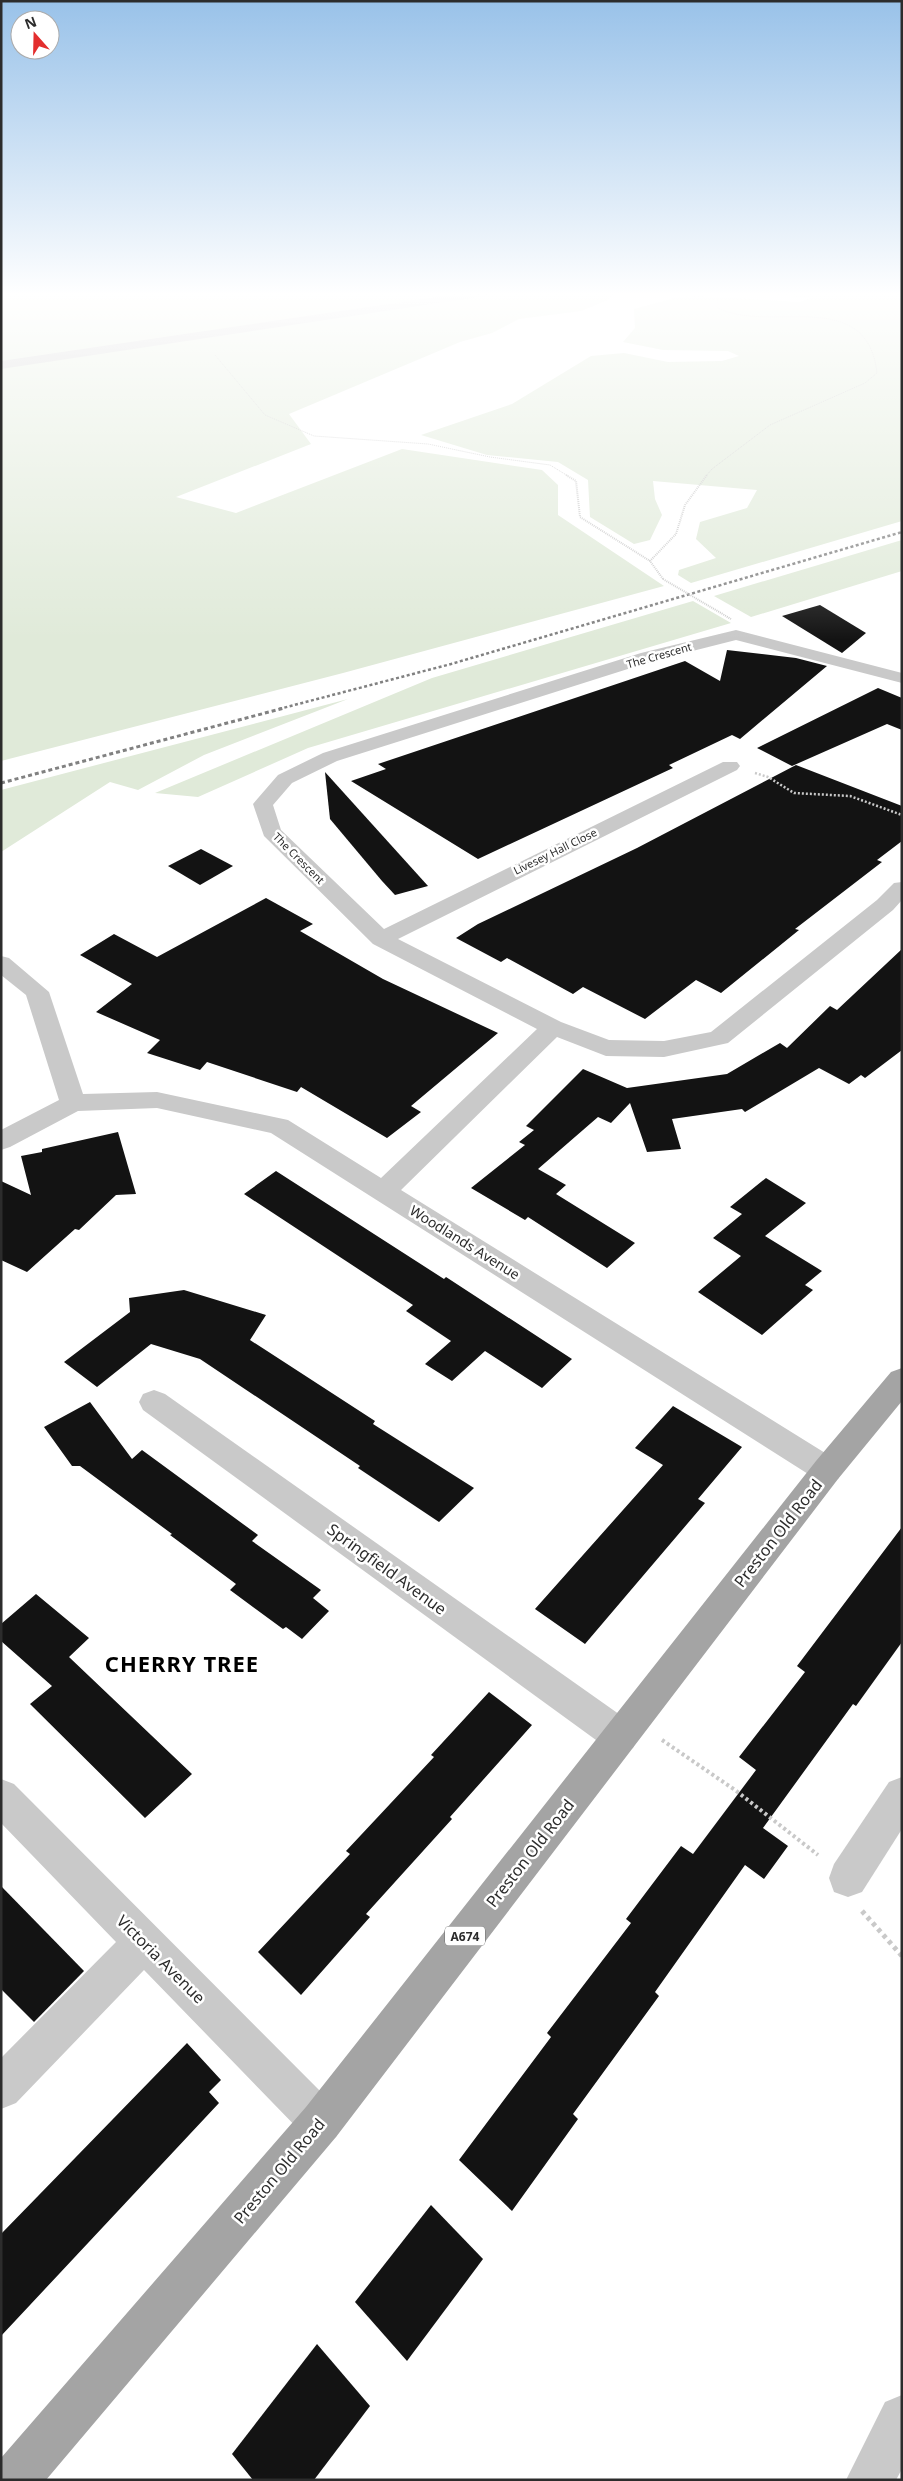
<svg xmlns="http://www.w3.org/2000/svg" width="903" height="2481" font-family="'Noto Sans',sans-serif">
  <rect width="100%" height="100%" fill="#fff"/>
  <g fill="#e0ead9">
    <path d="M15,293h600l-7,7 -27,11 -62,8 -27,14 -32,9 -171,72 22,30 -135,53 60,16 166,-64 140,21 16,15v30l106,71 -321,87 -342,88v-466z"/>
    <path d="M750,293h152v228l-211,62 -13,-8 1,-5 37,-12 -20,-19 4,-17 47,-14 10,-18 -104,-9 2,18 7,16 -12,25 -16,4 -44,-27 -2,-37 -30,-18 -71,-7 -66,-20 91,-31 79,-48 33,-3 44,9 54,-1 17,-5 -11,-5 -65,-1 -40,-8 12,-14 -1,-19 44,-12 21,-1 101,6 10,-4z"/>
    <path d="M902,540v31l-151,46 -37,-21z"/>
    <path d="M693,601l38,22 -423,125 -110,49 -43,-4 277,-115z"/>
    <path d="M348,699l-144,56 -66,35 -28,-8 -109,70v-62z"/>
  </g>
  <g fill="#131313">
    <path d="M820,605l46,28 -24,20 -60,-37z"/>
    <path d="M727,650l69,8 31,8 -87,73 -8,-4 -63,30 4,3 -195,91 -127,-78 35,-12 -8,-5 307,-103 35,20z"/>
    <path d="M878,688l24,10v32l-15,-6 -95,42 -35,-18z"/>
    <path d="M796,765l106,41v35l-25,19 5,2 -87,67 4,1 -78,63 -25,-13 -51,39 -62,-32 -10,7 -66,-36 -6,4 -45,-24 22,-14 159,-76z"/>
    <path d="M325,772l103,114 -33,9 -13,-14 -52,-62z"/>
    <path d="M201,849l32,17 -33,19 -32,-19z"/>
    <path d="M266,898l47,26 -13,7 83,48 115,54 -87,73 10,6 -34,26 -86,-51 -4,5 -90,-30 -7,8 -53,-17 13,-13 -64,-28 36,-28 -52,-29 34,-21 43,23z"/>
    <path d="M902,949v101l-37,28 -4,-3 -12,9 -30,-16 -74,44 -3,-3 -70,10 9,30 -34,3 -17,-49 -19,20 -13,-6 -60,52 28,16 -10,9 79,49 -28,25 -79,-51 -3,3 -54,-32 54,-43 -6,-3 15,-12 -8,-4 57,-57 44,19 100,-14 53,-31 7,5 43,-42 7,4z"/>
    <path d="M118,1132l18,62 -20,1 -37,35 -4,-1 -48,43 -26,-12v-79l30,14 -10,-39 21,-4v-3z"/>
    <path d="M276,1171l168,108 2,-2 126,82 -30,29 -57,-37 -33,30 -27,-17 26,-23 -45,-30 7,-6 -169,-111z"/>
    <path d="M766,1178l40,25 -41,33 57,35 -17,14 8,5 -51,45 -64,-43 43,-36 -28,-18 29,-24 -12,-7z"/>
    <path d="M184,1290l82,25 -16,25 125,81 -2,3 101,64 -35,34 -81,-54 2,-2 -160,-107 -49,-15 -54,43 -33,-25 66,-50 -1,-14z"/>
    <path d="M90,1402l42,57 10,-9 116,85 -6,6 69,49 -8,8 16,13 -27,28 -16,-12 -3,2 -53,-39 6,-6 -66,-49 2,-1 -92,-68h-8l-28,-39z"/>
    <path d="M673,1406l69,41 -44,52 7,4 -120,141 -50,-35 128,-144 -28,-17z"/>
    <path d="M902,1527v115l-46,64 -3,-2 -90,124 25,18 -24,33 -19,-14 -90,127 4,4 -86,118 5,5 -66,92 -53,-51 92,-123 -4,-4 84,-110 -5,-4 55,-73 12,8 63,-84 -17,-13 66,-85 -8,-6z"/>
    <path d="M36,1594l53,44 -20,19 123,117 -47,44 -115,-114 22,-18 -51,-45v-17z"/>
    <path d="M489,1692l43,33 -82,92 2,2 -86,95 4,3 -69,78 -43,-43 92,-98 -4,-3 88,-94 -3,-2z"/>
    <path d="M1,1886l83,85 -50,51 -33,-33z"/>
    <path d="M187,2043l34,37 -12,12 10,11 -218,233v-102z"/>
    <path d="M431,2205l52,54 -76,102 -52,-59z"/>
    <path d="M317,2344l53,62 -56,74h-61l-21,-26z"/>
  </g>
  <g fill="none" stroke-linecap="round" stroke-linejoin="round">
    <g stroke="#c9c9c9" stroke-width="1" stroke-dasharray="1 1" stroke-linecap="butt">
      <path d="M215,355l50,60 49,21 114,8 62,13 60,8 18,11"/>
      <path d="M706,476l6,-7 58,-44 95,-42 12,-10c-10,-88 -107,-39 -159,-65l-1,-15"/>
    </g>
    <g stroke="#c9c9c9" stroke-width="2" stroke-dasharray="1 1" stroke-linecap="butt">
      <path d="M566,475l10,6 4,36 70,44"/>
      <path d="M663,579l-13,-18 26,-27 9,-29 22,-30"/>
    </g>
    <path stroke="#c9c9c9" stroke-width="2.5" stroke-dasharray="2 2" stroke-linecap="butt" d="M755,773l13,4 26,16 56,3 52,19"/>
    <path stroke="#c9c9c9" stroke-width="4" stroke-dasharray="3 3" stroke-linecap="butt" d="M662,1740l73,50 83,65"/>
    <path stroke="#c9c9c9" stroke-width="5" stroke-dasharray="4 4" stroke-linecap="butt" d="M862,1911l40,45"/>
    <g fill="#c9c9c9" fill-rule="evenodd">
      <path d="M464,293h27l-6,3 -484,73v-8z"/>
      <path d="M736,630l166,43v10l-166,-43 -83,21 -316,100 -45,22 -19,22 8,25 103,99 339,-167h14l3,4 -3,4 -339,169 163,83 48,18 55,1 47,-9 166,-132 17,-17 8,-1v18l-9,10 -165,133 -64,14 -58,-1 -49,-19 -156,153 437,271 5,9 -5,9 -11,4 -11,-4 -545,-346 -114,-25 -79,3 -68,36 -9,3v-20l58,-30 -33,-105 -25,-20v-19l8,2 40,34 34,102 74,-2 131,28 93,58 156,-149 -164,-85 -109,-108 -11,-32 25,-29 45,-22 318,-100z"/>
      <path d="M154,1390l11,4 468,330 5,12 -5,12 -13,5 -13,-5 -464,-338 -4,-8 4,-8z"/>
      <path d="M902,1777v52l-40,63 -14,5 -14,-5 -5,-14 5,-14 55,-82z"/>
      <path d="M1,1779l13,5 322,323 6,15 -6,15 -15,6 -15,-6 -162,-167 -128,133 -15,6v-51l115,-116 -115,-119z"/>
      <path d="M902,2395v74l-6,11h-50l39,-78z"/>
    </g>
    <path fill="#a4a4a4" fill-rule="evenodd" d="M902,1368v33l-64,78 -502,658 -290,343h-45v-22l305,-351 510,-646 75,-89z"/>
    <path stroke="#818181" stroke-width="2.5" stroke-dasharray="3 2.5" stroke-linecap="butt" d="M279,709l172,-45 451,-132"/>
    <path stroke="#818181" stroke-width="3" stroke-dasharray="4 3" stroke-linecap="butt" d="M1,783l283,-75"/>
    <path stroke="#c9c9c9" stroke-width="2" stroke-dasharray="1 1" stroke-linecap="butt" d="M663,579l68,40"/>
  </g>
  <linearGradient id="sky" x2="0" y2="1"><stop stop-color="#99c2e9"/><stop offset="0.46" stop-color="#fff"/><stop offset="1" stop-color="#fff" stop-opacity="0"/></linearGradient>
  <rect width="903" height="640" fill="url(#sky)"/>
  <g text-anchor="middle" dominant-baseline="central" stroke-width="5" stroke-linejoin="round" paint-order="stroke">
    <g font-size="11" fill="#2c2c2c" stroke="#fff">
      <text transform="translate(659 655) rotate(-16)">The Crescent</text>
      <text transform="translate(555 851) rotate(-26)">Livesey Hall Close</text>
      <text transform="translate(299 858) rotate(45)">The Crescent</text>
    </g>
    <rect fill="#fff" stroke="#6b6b6b" stroke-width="1" x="445" y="1926.5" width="40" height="19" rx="4"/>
    <g font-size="12" font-weight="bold" fill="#2c2c2c">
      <text x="465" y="1936">A674</text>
    </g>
    <g font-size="14" fill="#2c2c2c" stroke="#fff">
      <text transform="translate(465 1242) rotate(32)">Woodlands Avenue</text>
    </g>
    <g font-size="16" fill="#2c2c2c" stroke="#fff">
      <text transform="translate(778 1533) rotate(-52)">Preston Old Road</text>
      <text transform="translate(387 1569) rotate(36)">Springfield Avenue</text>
      <text transform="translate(530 1853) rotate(-52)">Preston Old Road</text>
      <text transform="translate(161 1959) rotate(45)">Victoria Avenue</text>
      <text transform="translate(279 2171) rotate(-50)">Preston Old Road</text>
    </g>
    <g font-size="22" font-weight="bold" letter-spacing="1" fill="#000" stroke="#fff">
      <text x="182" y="1663">CHERRY TREE</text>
    </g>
  </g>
  <rect width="903" height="2481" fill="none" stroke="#2c2c2c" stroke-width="5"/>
  <g transform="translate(35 35) rotate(340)"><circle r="24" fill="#ffffff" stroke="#ababab"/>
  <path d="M0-4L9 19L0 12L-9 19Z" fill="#e32e2e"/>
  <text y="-8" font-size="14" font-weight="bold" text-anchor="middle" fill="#2c2c2c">N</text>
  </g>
</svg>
